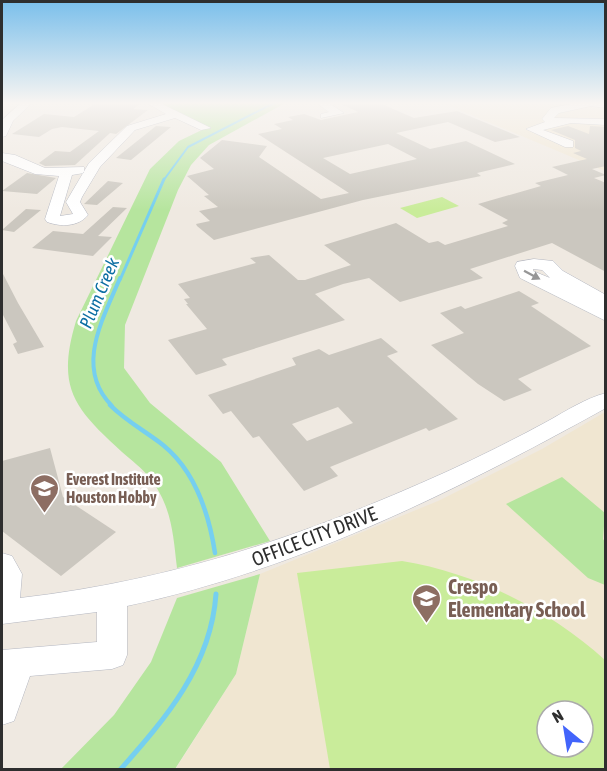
<svg xmlns="http://www.w3.org/2000/svg" width="607" height="771" font-family="'Asap Condensed',sans-serif">
  <rect width="100%" height="100%" fill="#efe9e1"/>
  <g fill="#f0e6d1" fill-rule="evenodd">
    <path d="M439,102h166v69l-148,-62z"/>
    <path d="M605,412v357l-430,1 61,-96 24,-100 178,-73 104,-52zM547,711h36v36h-36z"/>
  </g>
  <g fill="#b6e59e">
    <path d="M156,102h131l-78,43 -18,20 -13,25 -53,135 -1,43 26,35 71,59 49,79 -93,27c-4,-34 -5,-62 -28,-91 -7,-9 -18,-17 -27,-25 -48,-44 -66,-64 -46,-131l74,-152 29,-28 29,-14z"/>
    <path d="M562,477l43,36 -2,26 2,3v43l-17,-7 -82,-74z"/>
    <path d="M260,574l-24,100 -61,95h-114l53,-54 37,-53 26,-64z"/>
  </g>
  <g fill="#c9ec9a" fill-rule="evenodd">
    <path d="M442,197l17,9 -42,12 -17,-10z"/>
    <path d="M402,561c74,12 148,49 203,99v109h-275l-33,-196zM547,711h36v36h-36z"/>
  </g>
  <g fill="none" stroke-linecap="round" stroke-linejoin="round">
    <path stroke="#75cff0" stroke-width="2" d="M163,181l25,-34 88,-45"/>
    <path stroke="#75cff0" stroke-width="3" d="M120,280l44,-101"/>
    <path stroke="#75cff0" stroke-width="4" d="M112,406c-38,-38 -9,-87 8,-128"/>
    <path stroke="#75cff0" stroke-width="4.5" d="M110,405c16,16 35,26 53,40 32,26 46,69 52,108"/>
    <path stroke="#75cff0" stroke-width="5" d="M120,770c46,-52 91,-104 96,-176"/>
  </g>
  <g fill="#cbc7bf" fill-rule="evenodd">
    <path d="M98,102l42,2 -7,5 15,1 -32,24 -6,-1 -35,32 -30,1 -6,-3 16,-12 15,1 29,-21 -37,-4 -10,2 -13,8 -27,-3 32,-20 30,3z"/>
    <path d="M337,102h40l37,16 43,-7 63,26 -25,5 -47,-20 -52,11 34,16 36,-8 49,23 -38,9 4,3 -118,24 -149,40 -17,-14 -1,-2 14,-3 -11,-10 19,-4 -14,-11 5,-1 -22,-19 27,-7 -14,-11 22,-18 45,6 -8,11 62,42 28,-6 -91,-59 24,-5 -8,-5 19,-4 -5,-3 16,-3 17,6 37,-8zM388,144l29,15 -67,15 -27,-16z"/>
    <path d="M156,126l15,1 -40,33 -15,-2z"/>
    <path d="M568,126l21,8 1,-8 16,1v39l-14,3 14,6 -12,3 12,5v89l-54,-29 -82,26 13,9 -83,24 -31,-24 -26,6 -28,10 30,26 -123,39 5,6 -31,10 -28,-35 39,-11 -21,-25h2l-4,-5 6,-1 -12,-14 78,-21 -6,-5 19,-3 29,25h7l46,-15 -27,-20 72,-22 33,20 9,-2 7,4 63,-19 -6,-3 6,-3 -30,-16 63,-18 -6,-3 33,-8 -16,-8 35,-8 -14,-6 8,-2 -6,-3v-8l-24,-10z"/>
    <path d="M27,173l29,5 -19,16 -35,-3z"/>
    <path d="M108,181l15,2 -26,22 -13,-1z"/>
    <path d="M113,207l14,1 -29,28 14,1 -19,19 -61,-8 21,-17 30,3z"/>
    <path d="M26,209l15,1 -27,22 -12,-2z"/>
    <path d="M2,272l16,31 26,44 -26,7 -5,-10 4,-2 -15,-29z"/>
    <path d="M519,291l20,12 -8,3 60,40 -73,33 14,11 -28,11 -26,-17 -47,-39 33,-12 -24,-20 21,-7 4,3z"/>
    <path d="M381,338l17,14 -11,4 71,63 -29,12 -3,-3 -96,39 8,9 -34,15 -45,-55 -6,2 -22,-27 -8,3 -15,-19 88,-30 -4,-7 27,-9 10,6zM338,407l15,16 -46,18 -15,-17z"/>
    <path d="M50,448l13,49 53,35 -55,44 -59,-45v-70z"/>
  </g>
  <g fill="none" stroke-linecap="round" stroke-linejoin="round">
    <defs>
      <g id="minor">
        <path d="M22,102h11l-20,19 -7,15 -4,1v-17z"/>
        <path d="M145,102h13l53,26 -10,2 -26,-12 -40,12 -35,37 -18,30 -2,5 8,13c-10,12 -27,12 -41,7l-2,-3 14,-43 -24,-2 -33,-13v-8l13,2 30,13 39,-1v6l-12,2 -12,41 13,-2 -7,-12 23,-39 38,-37 39,-12z"/>
        <path d="M315,102h12l17,11 -23,5v-4l8,-2z"/>
        <path d="M581,102h25v6l-15,-2 -32,7 -5,5 52,1v6l-35,-2 -28,7 30,11v6h-8l-39,-18 19,-7 -3,-3 9,-11z"/>
        <path d="M534,259l19,2 10,10 43,24v26l-86,-43 -5,-12 2,-4zM533,269l9,1 8,8 -17,-7z"/>
        <path d="M606,393v15c-152,84 -309,162 -479,198v49l-4,10 -11,4 -82,7 -16,45 -12,4v-75l95,-8v-30l-95,12v-71l10,3 10,18 -2,24c155,-18 284,-62 426,-126 35,-16 69,-33 102,-51 18,-10 38,-23 58,-28z"/>
      </g>
    </defs>
    <use href="#minor" stroke="#b4b7c1" stroke-width="1"/>
    <use href="#minor" fill="#fff" fill-rule="evenodd"/>
  </g>
  <defs><path id="oneway-solid" d="M-6-.8H1V-3.2L6.5 0L1 3.2V.8H-6Z" transform="scale(1.5)"/></defs>
  <use fill="#969696" href="#oneway-solid" transform="translate(532 275) rotate(28)"/>
  <linearGradient id="sky" x2="0" y2="1"><stop stop-color="#7abfeb"/><stop offset="0.49" stop-color="#f8f5f2"/><stop offset="1" stop-color="#f8f5f2" stop-opacity="0"/></linearGradient>
  <rect width="607" height="210" fill="url(#sky)"/>
  <defs>
    <symbol id="university-pin" viewBox="-11 -11 22 30"><path d="M0 17L-7.5 6A9.5 9.5 0 1 1 7.5 6Z" fill="#8d6e63" stroke="#fff"/><path d="M0-5L7-2L0 1L-7-2ZM-4 1L0 2.5L4 1V4Q0 6-4 4Z" fill="#fff"/></symbol>
    <symbol id="school-pin" viewBox="-11 -11 22 30"><path d="M0 17L-7.5 6A9.5 9.5 0 1 1 7.5 6Z" fill="#8d6e63" stroke="#fff"/><path d="M0-5L7-2L0 1L-7-2ZM-4 1L0 2.5L4 1V4Q0 6-4 4Z" fill="#fff"/></symbol>
  </defs>
  <g fill-rule="evenodd">
    <use href="#university-pin" x="28" y="472" width="33" height="45"/>
    <use href="#school-pin" x="410" y="582" width="33" height="45"/>
  </g>
  <g text-anchor="middle" dominant-baseline="central" stroke-width="5" stroke-linejoin="round" paint-order="stroke">
    <g font-size="16" font-weight="bold" fill="#785e54" stroke="#fff" text-anchor="start">
      <text x="66" y="479">Everest Institute<tspan x="66" dy="18">Houston Hobby</tspan></text>
    </g>
    <g font-size="18" font-style="italic" fill="#0d6fa3" stroke="#fff">
      <text transform="translate(99 293) rotate(-67)">Plum Creek</text>
    </g>
    <g font-size="20" fill="#2e2e2e" stroke="#fff">
      <text transform="translate(314 536) rotate(-21)">OFFICE CITY DRIVE</text>
    </g>
    <g font-size="20" font-weight="bold" fill="#785e54" stroke="#fff" text-anchor="start">
      <text x="448" y="586">Crespo<tspan x="448" dy="23">Elementary School</tspan></text>
    </g>
  </g>
  <rect width="607" height="771" fill="none" stroke="#2e2e2e" stroke-width="6"/>
  <g transform="translate(565 729) rotate(330)"><circle r="28" fill="#ffffff" stroke="#ababab" stroke-width="1.5"/>
  <path d="M0-4.5L10 22L0 15L-10 22Z" fill="#4264fb"/>
  <text y="-9" font-size="16" font-weight="bold" text-anchor="middle" fill="#2e2e2e">N</text>
  </g>
</svg>
